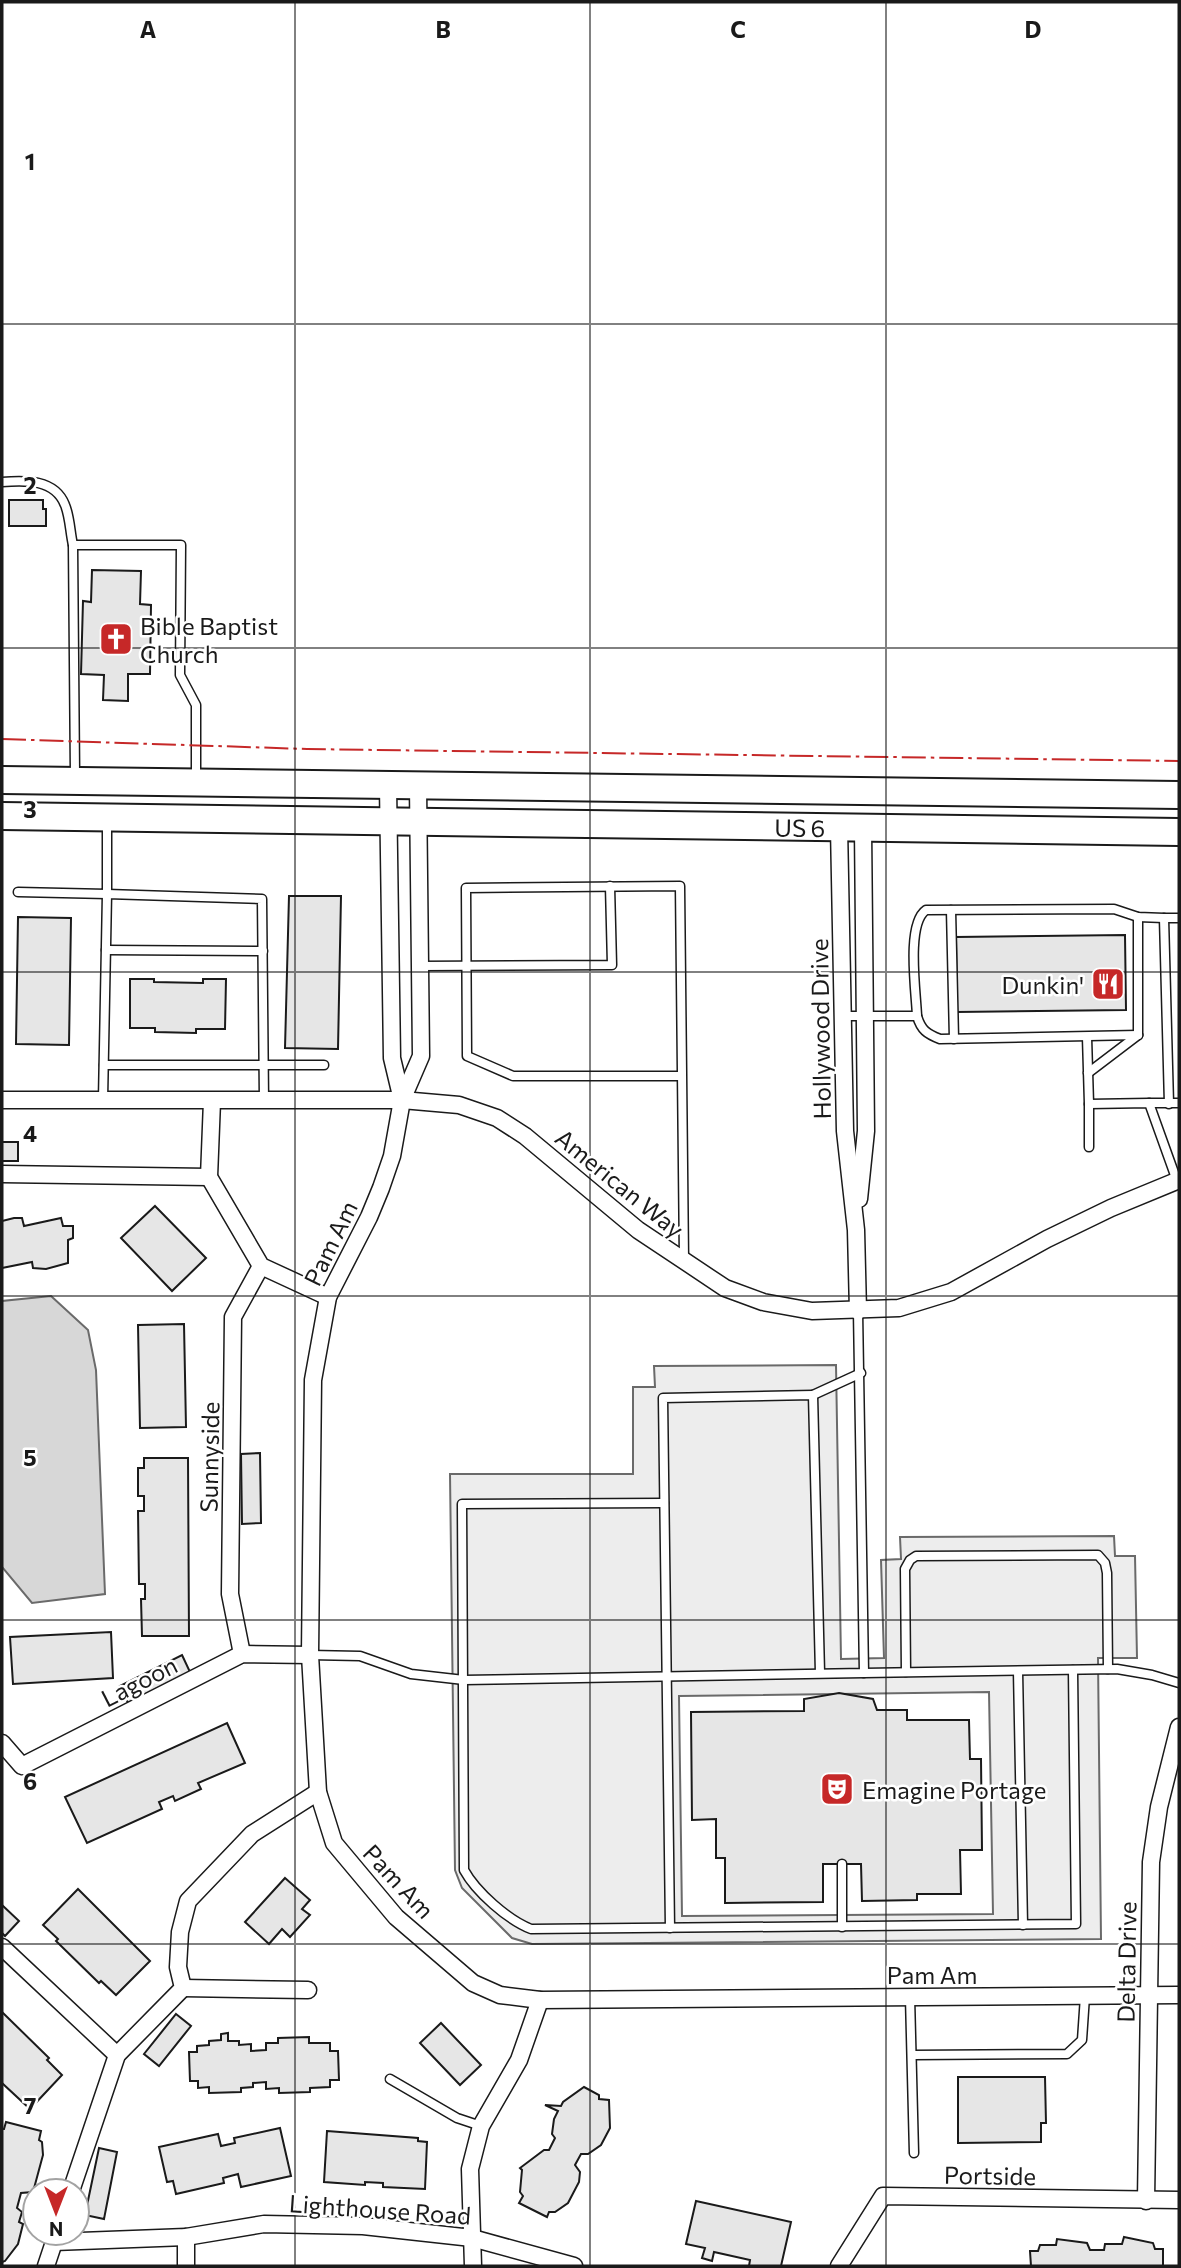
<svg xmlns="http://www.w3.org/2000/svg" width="1181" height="2268" font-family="Commissioner,sans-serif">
  <rect width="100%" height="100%" fill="#fff"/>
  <path fill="#ededed" stroke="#6a6a6a" stroke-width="2" fill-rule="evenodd" d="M836,1365l5,294 43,-1 -3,-98 20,-1 -1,-22 214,-1 1,20h20l2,102h-39l3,281 -569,5 -20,-6 -50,-50 -7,-18 -5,-396h183v-87h22l-1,-21zM989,1692l4,222 -311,2 -3,-220z"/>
  <path fill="#d7d7d7" stroke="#6a6a6a" stroke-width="2" d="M51,1296l37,34 8,40 9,224 -73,9 -30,-36v-266z"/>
  <g fill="#e6e6e6" stroke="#1a1a1a" stroke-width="2">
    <path d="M9,500h34v9h3v17h-37z"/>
    <path d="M92,570l49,1 -1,33 11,1 -1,69h-22v27l-25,-1 1,-25 -23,-1 2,-73 8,1z"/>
    <path d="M289,896h52l-3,153 -53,-1z"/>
    <path d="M18,917l53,1 -2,127 -53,-1z"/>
    <path d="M1125,935l1,75 -169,2 -1,-75z"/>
    <path d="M130,979h24v3l49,1v-4h23l-1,50h-29v4l-41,-1v-4h-25z"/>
    <rect x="2" y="1142" width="16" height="19"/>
    <path d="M155,1206l51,52 -34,33 -51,-53z"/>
    <path d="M14,1218h8l2,8 37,-8 2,8h10v12l-5,2v23l-22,6 -13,-1 -1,-6 -30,6v-47z"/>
    <path d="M184,1324l2,103 -46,1 -2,-103z"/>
    <path d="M260,1453l1,70 -19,1 -1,-70z"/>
    <path d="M144,1458h44l1,178h-47l-1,-37h4v-15h-6l-1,-73h6v-15h-6v-28h6z"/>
    <path d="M111,1632l2,46 -100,6 -3,-47z"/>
    <path d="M182,1655l8,17 -62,31 -8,-17z"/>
    <path d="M839,1693l34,6 4,11h30v10h62l1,39h11l1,91h-22l1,44h-44v6l-55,1 -1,-37h-38v38l-98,1v-45h-9v-39l-24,1 -1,-108 113,-1v-12z"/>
    <path d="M227,1723l18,40 -47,20 3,6 -26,12 -2,-5 -14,6 3,7 -75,34 -22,-46z"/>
    <path d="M285,1878l25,22 -8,9 8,6 -20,22 -8,-8 -13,15 -24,-22z"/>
    <path d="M78,1889l72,72 -34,34 -15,-14 -2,2 -43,-42 2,-2 -15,-14z"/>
    <path d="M2,1905l17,16 -14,15 -3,-3z"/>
    <path d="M2,2012l47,46 -2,2 15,15 -32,34 -28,-26z"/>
    <path d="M176,2014l15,12 -32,40 -15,-12z"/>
    <path d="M441,2023l40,42 -21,20 -40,-42z"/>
    <path d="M228,2033v8h11v4l12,-1v7l15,-1v-7h12v-5l31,-1v6h21v8h8l1,29h-9v7l-20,1v4l-31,1v-5l-13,1v-7l-13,1v4l-12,1v4l-32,1v-6l-11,1v-7h-8l-1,-29h8v-6l12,-1v-4l12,-1v-6z"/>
    <path d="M958,2077h87l1,46h-5v19l-83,1z"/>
    <path d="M584,2087l15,8v4l10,1 1,28 -9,17 -13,9h-7l-6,11 5,7 -1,10 -11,21 -13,9h-6l-2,5 -28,-14 4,-7 -3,-4 2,-22 -2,-2 24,-18h5l6,-12 -3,-4 2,-15 4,-8 -13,-6 16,1 2,-4z"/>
    <path d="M6,2122l35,9 -2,9 3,2 1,13 -10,37 -12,1 -4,15 5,4 -3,10 4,2 -5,20 -13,17 -3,1v-133h2z"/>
    <path d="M280,2128l11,48 -50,11 -3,-13 -15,4 1,5 -48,11 -3,-13 -6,1 -8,-35 59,-13 3,12 14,-3 -1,-5z"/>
    <path d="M327,2131l91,7v3l9,1 -2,47 -42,-2v-4l-18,-1v3l-41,-3z"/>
    <path d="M99,2148l18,4 -13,67 -19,-4z"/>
    <path d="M696,2201l95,21 -10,44h-32l1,-6 -36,-8 -2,9 -10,-3 3,-10 -19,-4z"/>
    <path d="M1124,2237l29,6 2,6h8v17h-132l-1,-15h8l2,-6h16l1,-6 30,4 3,7h14l1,-6h17z"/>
  </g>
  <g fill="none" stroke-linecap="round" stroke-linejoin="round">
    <defs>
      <g id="lane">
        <path d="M2,482c23,-2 53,-3 63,23 5,12 5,27 8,40"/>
        <path d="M75,775l-2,-230h108l-1,130 16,30v75"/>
        <path d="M18,892l89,2v-74"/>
        <path d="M951,910l3,129"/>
        <path d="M1138,917v118"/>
        <path d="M106,950l157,1"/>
        <path d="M420,966l192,-1 -2,-79"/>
        <path d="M843,1016h74c-1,-25 -11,-92 9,-106l188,-1 24,8 26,1"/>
        <path d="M917,1016c4,14 10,18 23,23l198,-4"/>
        <path d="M1087,1037l2,67 60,-1 28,78"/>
        <path d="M104,1065h220"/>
        <path d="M1088,1073l50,-38"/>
        <path d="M681,1076h-168l-46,-20 -1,-168 214,-2 4,374"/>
        <path d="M103,1100l4,-206 155,5 2,202"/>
        <path d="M1149,1103h30"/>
        <path d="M1089,1104v43"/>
        <path d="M1169,1104l-5,-186h15"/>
        <path d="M813,1395l48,-22"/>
        <path d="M664,1503l-202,1 2,366c12,22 44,50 67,59l545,-5 -3,-254"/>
        <path d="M310,1655l50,1 51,18 53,6 400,-7 -6,-362"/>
        <path d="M1018,1671l5,254"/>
        <path d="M906,1672l-1,-103 5,-9 6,-4 182,-1 7,8 2,10 1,96"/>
        <path d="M864,1673l253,-4 35,6 27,8"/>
        <path d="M842,1864v63"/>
        <path d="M670,1928l-7,-530 150,-3 7,278"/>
        <path d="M910,1997l4,156"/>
        <path d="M913,2055l154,-1 15,-14 3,-44"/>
        <path d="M390,2079l67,39 24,8"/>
      </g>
      <g id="street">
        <path d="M388,786l4,272 10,42"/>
        <path d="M418,786l3,270 -19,44 -10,56 -11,32 -12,29 -41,80 -15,83 -3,275 8,137 16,51 62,74 77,66 27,12 40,5 639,-5"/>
        <path d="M839,827l6,304 11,99 2,81"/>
        <path d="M2,1100h400l57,5 38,13 28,18 113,94 87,58 38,14 49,9 87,-3 52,-16 96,-53 64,-31 68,-28"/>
        <path d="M212,1101l-3,76 52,89 67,31"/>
        <path d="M2,1174l207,3"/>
        <path d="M859,1199l7,-68 -3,-303"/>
        <path d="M242,1654l-12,-60 3,-277 28,-51"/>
        <path d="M2,1743l20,23 220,-112 68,1"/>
        <path d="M2,1947l115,108"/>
        <path d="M183,1988l125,2"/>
        <path d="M71,2191l46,-136 66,-67 -5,-21 2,-35 8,-31 64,-67 66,-42"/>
        <path d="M1146,2201l5,-339 8,-55 20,-80"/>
        <path d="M186,2237v29"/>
        <path d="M54,2242l132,-5 78,-13 99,2 109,12 102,28"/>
        <path d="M46,2266l11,-33"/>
        <path d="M473,2266l-3,-97 11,-43 38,-66 21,-60"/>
        <path d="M839,2266l44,-70 296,4"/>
      </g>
      <g id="primary">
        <path d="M2,780l1177,15"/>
        <path id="s1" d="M2,816l1177,16"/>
      </g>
    </defs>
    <use href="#lane" stroke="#1a1a1a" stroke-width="11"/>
    <use href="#street" stroke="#1a1a1a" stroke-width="19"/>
    <use href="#primary" stroke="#1a1a1a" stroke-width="30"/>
    <use href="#lane" stroke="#fff" stroke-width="8"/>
    <use href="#street" stroke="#fff" stroke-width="16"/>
    <use href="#primary" stroke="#fff" stroke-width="26"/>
    <path stroke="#c62828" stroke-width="2" stroke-dasharray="24 5 3.5 5" stroke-linecap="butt" d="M2,739l305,10 872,12"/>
  </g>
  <path fill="none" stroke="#1a1a1a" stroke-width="2" stroke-opacity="0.55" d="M295,2v2264M590,2v2264M886,2v2264M2,324h1177M2,648h1177M2,972h1177M2,1296h1177M2,1620h1177M2,1944h1177"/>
  <defs>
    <symbol id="church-square" viewBox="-11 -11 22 22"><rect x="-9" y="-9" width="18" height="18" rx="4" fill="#c62828" stroke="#fff"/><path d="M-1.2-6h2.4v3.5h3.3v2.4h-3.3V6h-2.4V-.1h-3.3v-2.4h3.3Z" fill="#fff"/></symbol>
    <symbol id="restaurant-square" viewBox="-11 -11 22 22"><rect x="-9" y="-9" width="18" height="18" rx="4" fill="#c62828" stroke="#fff"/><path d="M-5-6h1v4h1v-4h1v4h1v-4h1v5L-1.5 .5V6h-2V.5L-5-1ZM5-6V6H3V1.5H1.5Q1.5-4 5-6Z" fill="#fff"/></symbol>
    <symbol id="theatre-square" viewBox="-11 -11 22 22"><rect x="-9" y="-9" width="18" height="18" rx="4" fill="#c62828" stroke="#fff"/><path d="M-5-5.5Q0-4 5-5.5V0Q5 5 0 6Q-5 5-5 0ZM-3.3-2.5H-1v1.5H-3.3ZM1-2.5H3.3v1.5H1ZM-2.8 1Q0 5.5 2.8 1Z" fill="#fff"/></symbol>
  </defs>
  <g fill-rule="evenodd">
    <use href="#church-square" x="97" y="620" width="38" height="38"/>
    <use href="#restaurant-square" x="1089" y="965" width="38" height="38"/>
    <use href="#theatre-square" x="818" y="1770" width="38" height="38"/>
  </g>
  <g text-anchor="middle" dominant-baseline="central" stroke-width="5" stroke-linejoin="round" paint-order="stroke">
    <g font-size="24" fill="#1a1a1a" stroke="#fff" text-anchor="start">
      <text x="140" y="625">Bible Baptist<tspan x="140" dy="28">Church</tspan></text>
      <text x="1084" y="984" text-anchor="end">Dunkin'</text>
      <text x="862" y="1789">Emagine Portage</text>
    </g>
    <g font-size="24" fill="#1a1a1a" stroke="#fff">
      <text stroke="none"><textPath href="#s1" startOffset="798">US 6</textPath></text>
      <text transform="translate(820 1029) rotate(-91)">Hollywood Drive</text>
      <text transform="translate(620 1183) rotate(39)">American Way</text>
      <text transform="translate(330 1243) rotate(-64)">Pam Am</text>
      <text transform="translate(209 1457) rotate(-89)">Sunnyside</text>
      <text transform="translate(139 1681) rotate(-27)">Lagoon</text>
      <text transform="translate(399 1881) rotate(47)">Pam Am</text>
      <text transform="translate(1126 1962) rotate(-89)">Delta Drive</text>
      <text x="932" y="1974">Pam Am</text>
      <text transform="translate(990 2175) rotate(1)">Portside</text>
      <text transform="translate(380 2209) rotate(4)">Lighthouse Road</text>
    </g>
  </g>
  <g font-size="23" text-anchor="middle" font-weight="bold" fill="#1a1a1a" stroke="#fff" stroke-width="5" stroke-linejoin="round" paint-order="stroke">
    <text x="148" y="38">A</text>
    <text x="443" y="38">B</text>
    <text x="738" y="38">C</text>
    <text x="1033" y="38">D</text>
    <text x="30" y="170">1</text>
    <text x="30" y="494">2</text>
    <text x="30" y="818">3</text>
    <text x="30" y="1142">4</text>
    <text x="30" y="1466">5</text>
    <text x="30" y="1790">6</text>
    <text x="30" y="2114">7</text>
  </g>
  <rect width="1181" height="2268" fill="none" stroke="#1a1a1a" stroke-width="7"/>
  <g transform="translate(56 2212) rotate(180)"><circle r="33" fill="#ffffff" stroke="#a3a3a3" stroke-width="2"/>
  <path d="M0-5L12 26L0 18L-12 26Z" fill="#c62828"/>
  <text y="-10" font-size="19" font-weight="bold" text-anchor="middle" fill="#1a1a1a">N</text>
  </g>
</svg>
